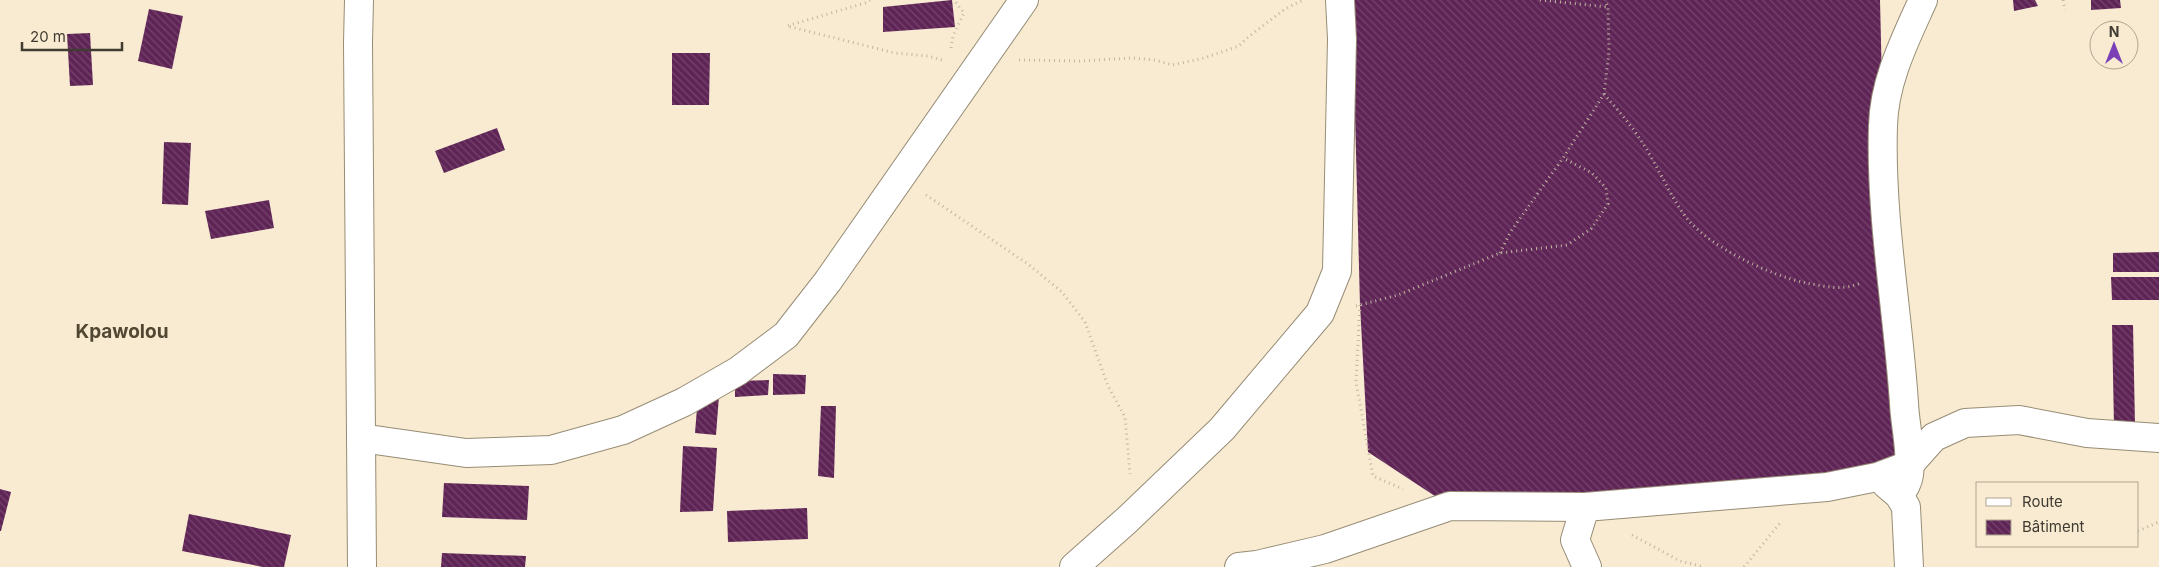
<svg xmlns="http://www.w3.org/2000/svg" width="2159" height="567" font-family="Inter,sans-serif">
  <defs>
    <pattern id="building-back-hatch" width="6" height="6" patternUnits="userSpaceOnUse" patternTransform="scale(1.25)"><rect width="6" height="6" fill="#5f2456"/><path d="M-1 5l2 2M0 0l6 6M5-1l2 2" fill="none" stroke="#74446c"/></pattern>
  </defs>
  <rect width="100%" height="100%" fill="#f8ebd2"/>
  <g fill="url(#building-back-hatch)">
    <path d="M952,0l3,27 -72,5v-25z"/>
    <path d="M1352,0h528l3,126 26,339 -32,12 -427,29 -82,-54 -8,-147z"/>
    <path d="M2013,0h22l3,6 -24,5z"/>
    <path d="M2091,0h29l1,8 -30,2z"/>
    <path d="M149,9l34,7 -11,53 -34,-8z"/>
    <path d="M90,33l3,52 -23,1 -3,-52z"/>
    <path d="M672,53h38l-1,52h-37z"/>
    <path d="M497,128l8,22 -61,23 -9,-22z"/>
    <path d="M164,142l27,1 -3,62 -26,-1z"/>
    <path d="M269,200l5,28 -63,11 -6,-28z"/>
    <path d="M2159,252v20h-46v-19z"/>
    <path d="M2111,277h48v23h-47z"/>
    <path d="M2112,325h21l2,100 -21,1z"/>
    <path d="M773,374l33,1 -1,19 -32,1z"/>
    <path d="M769,380l-1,15 -33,2v-16z"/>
    <path d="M698,396h21l-3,39 -21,-2z"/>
    <path d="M821,406h15l-2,72 -16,-2z"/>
    <path d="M683,446l34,2 -4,63 -33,1z"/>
    <path d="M444,483l85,3 -2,34 -85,-3z"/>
    <path d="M0,489l11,3 -10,39h-1z"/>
    <path d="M807,508l1,31 -80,3 -1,-31z"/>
    <path d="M189,514l102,21 -7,32h-21l-81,-16z"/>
    <path d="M442,553l84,3 -1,11h-84z"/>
  </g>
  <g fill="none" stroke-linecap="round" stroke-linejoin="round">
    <defs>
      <g id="minor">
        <path d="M359,0l-1,43 4,524"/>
        <path d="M361,438l105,15 85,-3 72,-20 61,-28 54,-31 48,-36 42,-54 196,-281"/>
        <path d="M1886,484l13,11 7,12 3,60"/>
        <path d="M1899,495c5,-7 9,-12 10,-20 3,-24 -4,-49 -5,-72 -6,-91 -24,-186 -21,-277 1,-45 22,-86 40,-126"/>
        <path d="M1585,507l-10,33 12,27"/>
        <path d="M1074,567l53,-47 95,-91 98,-116 17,-42 5,-232 -2,-39"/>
        <path d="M1239,567l18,-2 68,-16 125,-43 135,1 242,-20 50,-10 32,-12 25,-28 31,-14 54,-3 68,13 72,5"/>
      </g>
    </defs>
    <use href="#minor" stroke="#978c75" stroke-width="30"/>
    <g stroke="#c1b6a2" stroke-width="3" stroke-dasharray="1 4" stroke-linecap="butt">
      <path d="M870,0l-5,3 -78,23 108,27 33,3 17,5"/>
      <path d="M1540,0l68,7"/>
      <path d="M2063,0l2,10"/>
      <path d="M951,48l2,-12 11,-23 -10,-13"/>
      <path d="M1019,60l61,1 52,-3 23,2 17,5 32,-7 35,-12 8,-8 38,-29 18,-9"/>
      <path d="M1604,94c13,15 27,31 38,48 16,24 29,57 47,79 25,28 81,54 117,62 18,3 38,9 56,-1"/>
      <path d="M926,195l102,69 34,28 23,30 23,64 17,31 5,57"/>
      <path d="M1500,253l11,-22 52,-73 41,-64 5,-42 -1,-45 -3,-7"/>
      <path d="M1360,305l-4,77 17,94 30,13"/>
      <path d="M1356,306l42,-11 102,-42 67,-8 24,-16 17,-25 -2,-16 -14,-15 -29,-15"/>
      <path d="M2138,531l21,-9"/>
      <path d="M1632,535l48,26 24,6"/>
      <path d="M1744,567l36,-44"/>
    </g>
    <use href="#minor" stroke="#fff" stroke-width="28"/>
  </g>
  <g text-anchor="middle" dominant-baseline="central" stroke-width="5" stroke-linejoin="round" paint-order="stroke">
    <g font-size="19" font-weight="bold" fill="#514732" stroke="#f8ebd2">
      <text x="122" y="331">Kpawolou</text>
    </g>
  </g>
  <rect x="1976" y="482" width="162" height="65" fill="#f8ebd2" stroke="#afa592"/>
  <rect x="1986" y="498" width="25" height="8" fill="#ffffff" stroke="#afa592"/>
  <text x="2022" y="507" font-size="15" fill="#413c32">Route</text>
  <rect x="1986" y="520" width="25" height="15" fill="url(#building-back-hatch)" stroke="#afa592"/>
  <text x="2022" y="532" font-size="15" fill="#413c32">Bâtiment</text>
  <g transform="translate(2114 45)"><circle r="24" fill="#f8ebd2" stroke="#afa592"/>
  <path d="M0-4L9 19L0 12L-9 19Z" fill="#7b40b6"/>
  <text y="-8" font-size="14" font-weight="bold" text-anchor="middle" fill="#413c32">N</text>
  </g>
  <path d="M22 42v8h100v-8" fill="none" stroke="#413c32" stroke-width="2.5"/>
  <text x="30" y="42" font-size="15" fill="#413c32" stroke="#f8ebd2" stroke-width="4" paint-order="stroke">20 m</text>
</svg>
